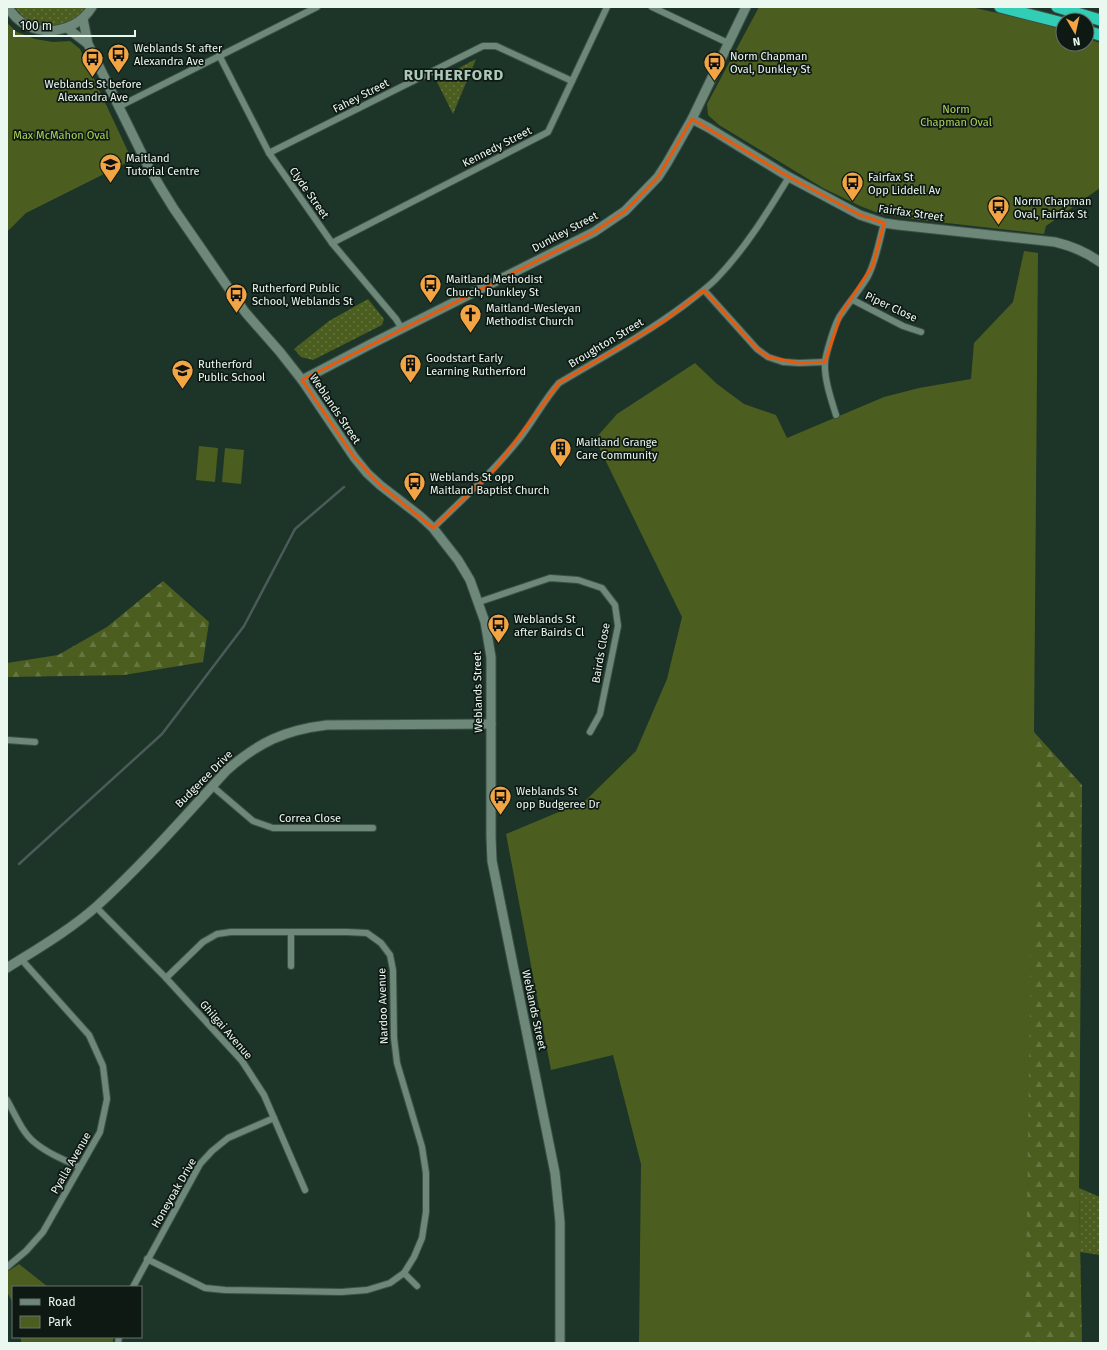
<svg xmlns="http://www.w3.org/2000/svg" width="1107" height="1350" font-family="'Fira Sans',sans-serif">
  <defs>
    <pattern id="grass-dots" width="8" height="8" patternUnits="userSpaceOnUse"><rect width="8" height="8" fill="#4b5e1f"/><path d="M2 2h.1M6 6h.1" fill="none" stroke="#657640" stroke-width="1.8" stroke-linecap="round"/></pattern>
    <pattern id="forest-firs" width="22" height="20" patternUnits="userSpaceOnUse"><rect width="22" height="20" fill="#4b5e1f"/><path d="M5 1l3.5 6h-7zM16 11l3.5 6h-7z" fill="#657640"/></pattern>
  </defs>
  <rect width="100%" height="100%" fill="#1d3529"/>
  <g fill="url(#grass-dots)">
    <path d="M15,7h73c-4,4 -7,8 -11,12 -15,11 -40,9 -54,-2 -3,-3 -6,-7 -8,-10z"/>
    <path d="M476,59l-23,55 -17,-34z"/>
    <path d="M368,299l16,20 -2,6 -69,35 -12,-3 -7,-8 35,-28z"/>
    <path d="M1079,1188l21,9v58l-20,-3z"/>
  </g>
  <g fill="url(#forest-firs)">
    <path d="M163,581l46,41 -6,40 -79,13 -117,2v-14l51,-8 49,-28z"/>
    <path d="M1034,732l48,53 -3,403 3,155h-443z"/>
  </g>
  <g fill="#4b5e1f">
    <path d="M759,7h212l74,17 18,6v14h24v-6l13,5v145l-54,38 -2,8 -124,-14 -39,-6 -21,-8 -37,-18 -104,-63 -11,-10 -1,-11z"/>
    <path d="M7,23l10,9 18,7 18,3 17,-1 10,8 52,111 -106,53 -16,16 -3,2z"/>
    <path d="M1024,251l14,2 -4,479 -9,611h-386l2,-179 -28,-109 -62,15 -45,-236 79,-33 51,-50 31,-72 15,-62 -87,-178 22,-25 78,-51 22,21 27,20 32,11 11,23 97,-41 35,-9 52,-9 3,-36 39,-41z"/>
    <path d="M199,446l19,2 -3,34 -19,-2z"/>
    <path d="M225,448l19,2 -3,34 -19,-2z"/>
    <path d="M19,1264l29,23h-35v16l-6,-11v-20z"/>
    <rect x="21" y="1337" width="92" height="6"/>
  </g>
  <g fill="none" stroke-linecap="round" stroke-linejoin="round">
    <path stroke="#4a5b59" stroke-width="2.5" d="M19,864l143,-130 82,-108 51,-97 49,-42"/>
    <defs>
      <g id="street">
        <path d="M652,7l76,36"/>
        <path d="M219,55l50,98 63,90 64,76 6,10"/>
        <path d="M120,106l197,-99"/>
        <path d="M269,153l214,-107h13l76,35"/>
        <path d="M332,243l216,-111 59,-125"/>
        <path d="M704,290l53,59 11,8 15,5 16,1 26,-1"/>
        <path d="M853,300l50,26 18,6"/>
        <path d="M836,415c-5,-16 -12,-36 -11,-53 1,-8 4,-17 6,-24 3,-8 5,-18 11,-25 8,-12 17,-22 25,-35 9,-16 12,-37 17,-55"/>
        <path d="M433,528c30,-29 61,-57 87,-90 14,-18 24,-38 39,-55 42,-25 85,-48 124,-77 12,-9 23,-17 33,-27 29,-30 51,-66 73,-102"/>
        <path d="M479,602l71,-24 28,2 24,8 13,17 3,21 -18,88 -10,18"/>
        <path d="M7,740l28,2"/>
        <path d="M212,786l41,35 20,7h100"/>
        <path d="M96,907l70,71 76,83 22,34 41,95"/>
        <path d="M291,932v34"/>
        <path d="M7,1100c8,14 15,32 27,42 13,11 30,18 46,25"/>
        <path d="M147,1259l58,29 20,2 116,2 26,-2 23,-7 14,-10 10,-16 8,-19 4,-26v-39l-4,-26 -25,-84 -3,-25 -1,-68 -3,-15 -9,-12 -14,-10 -20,-1h-116l-14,2 -14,8 -37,36"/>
        <path d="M7,1267l19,-16 17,-19 57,-100 7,-33 -4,-33 -14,-31 -68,-76"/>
        <path d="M404,1273l13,13"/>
        <path d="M133,1287l67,-123 12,-13 16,-13 46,-20"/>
        <path d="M118,1343l1,-6"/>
      </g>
      <g id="secondary">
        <path d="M8,7c18,32 65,31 84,0"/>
        <path d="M83,19l5,25 60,122 13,22 13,21 71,103 35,40 22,28 52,77 13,16 13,12 40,31 13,12 25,32 12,20 15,42 6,35v180l1,24 63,312 5,49v121"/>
        <path d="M67,28l21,16"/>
        <path d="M692,119l17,9 80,49 71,38 24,8 14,2 157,17c17,4 31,10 45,20"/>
        <path d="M302,380l69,-36 223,-112 31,-21 33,-34 9,-14 25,-44 54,-112"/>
        <path d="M7,968c30,-19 63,-38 90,-62 46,-42 88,-90 130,-136 32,-28 58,-40 100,-45l164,-1"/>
      </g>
      <g id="highway">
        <path d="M1000,7l63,16"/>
        <path d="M1057,7l43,13"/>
        <path d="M1087,31l13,4"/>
      </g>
    </defs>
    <use href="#street" stroke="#3c5147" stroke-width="8"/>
    <use href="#secondary" stroke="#3c5147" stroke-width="11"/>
    <use href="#highway" stroke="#3c5147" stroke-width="13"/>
    <use href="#street" stroke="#6d8879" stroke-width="6"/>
    <use href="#secondary" stroke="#6d8879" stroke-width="9"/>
    <use href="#highway" stroke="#32cdb5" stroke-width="11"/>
  </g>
  <path fill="none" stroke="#e8590c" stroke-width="3" stroke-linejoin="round" d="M692,119l97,58 71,38 24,8 -11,42 -32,49 -16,48 -26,1 -31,-6 -11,-8 -53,-59 -40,31 -105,62 -65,87 -61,58 -53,-43 -26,-28 -52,-77 292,-148 31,-21 33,-34z"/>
  <defs>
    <symbol id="bus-pin" viewBox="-11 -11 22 30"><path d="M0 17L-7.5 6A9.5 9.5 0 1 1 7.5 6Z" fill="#f3a443" stroke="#0f1914"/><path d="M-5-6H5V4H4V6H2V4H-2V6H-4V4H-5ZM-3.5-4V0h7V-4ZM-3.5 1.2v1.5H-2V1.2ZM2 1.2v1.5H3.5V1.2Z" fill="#111"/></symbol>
    <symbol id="school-pin" viewBox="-11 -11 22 30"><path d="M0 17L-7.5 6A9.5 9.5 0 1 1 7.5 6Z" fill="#f3a443" stroke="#0f1914"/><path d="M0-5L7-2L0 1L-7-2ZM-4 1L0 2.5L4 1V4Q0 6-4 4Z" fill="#111"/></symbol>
    <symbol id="church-pin" viewBox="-11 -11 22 30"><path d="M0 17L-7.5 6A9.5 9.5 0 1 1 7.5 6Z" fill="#f3a443" stroke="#0f1914"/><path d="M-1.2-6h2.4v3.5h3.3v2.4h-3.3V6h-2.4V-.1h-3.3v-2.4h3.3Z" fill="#111"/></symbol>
    <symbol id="building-pin" viewBox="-11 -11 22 30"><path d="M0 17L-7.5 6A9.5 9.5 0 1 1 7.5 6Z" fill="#f3a443" stroke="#0f1914"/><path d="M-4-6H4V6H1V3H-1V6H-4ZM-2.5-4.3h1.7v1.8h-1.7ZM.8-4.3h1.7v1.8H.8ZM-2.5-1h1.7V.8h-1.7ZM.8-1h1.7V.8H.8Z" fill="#111"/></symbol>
  </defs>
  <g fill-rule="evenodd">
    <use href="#bus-pin" x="106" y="42" width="25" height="34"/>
    <use href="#bus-pin" x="80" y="46" width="25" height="34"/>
    <use href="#bus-pin" x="702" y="50" width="25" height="34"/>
    <use href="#school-pin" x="98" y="152" width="25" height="34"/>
    <use href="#bus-pin" x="840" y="170" width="25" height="34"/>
    <use href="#bus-pin" x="986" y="194" width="25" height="34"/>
    <use href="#bus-pin" x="418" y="272" width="25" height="34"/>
    <use href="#bus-pin" x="224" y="282" width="25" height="34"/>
    <use href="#church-pin" x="458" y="302" width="25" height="34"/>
    <use href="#building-pin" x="398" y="352" width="25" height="34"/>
    <use href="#school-pin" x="170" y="358" width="25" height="34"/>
    <use href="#building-pin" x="548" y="436" width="25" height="34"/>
    <use href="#bus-pin" x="402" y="470" width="25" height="34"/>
    <use href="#bus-pin" x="486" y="612" width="25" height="34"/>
    <use href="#bus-pin" x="488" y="784" width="25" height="34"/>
  </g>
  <g text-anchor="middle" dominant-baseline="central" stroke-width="3.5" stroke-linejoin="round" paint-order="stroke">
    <g font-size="11" fill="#eaf8f0" stroke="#0f1914" text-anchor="start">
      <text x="134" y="48">Weblands St after<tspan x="134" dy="13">Alexandra Ave</tspan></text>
      <text x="730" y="56">Norm Chapman<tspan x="730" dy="13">Oval, Dunkley St</tspan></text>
      <text x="93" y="84" text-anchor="middle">Weblands St before<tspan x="93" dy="13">Alexandra Ave</tspan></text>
      <text x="126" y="158">Maitland<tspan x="126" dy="13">Tutorial Centre</tspan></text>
      <text x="868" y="177">Fairfax St<tspan x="868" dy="13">Opp Liddell Av</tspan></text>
      <text x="1014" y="201">Norm Chapman<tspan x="1014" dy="13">Oval, Fairfax St</tspan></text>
      <text x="446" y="279">Maitland Methodist<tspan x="446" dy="13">Church, Dunkley St</tspan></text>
      <text x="252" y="288">Rutherford Public<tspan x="252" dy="13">School, Weblands St</tspan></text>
      <text x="486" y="308">Maitland-Wesleyan<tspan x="486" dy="13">Methodist Church</tspan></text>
      <text x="426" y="358">Goodstart Early<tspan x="426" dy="13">Learning Rutherford</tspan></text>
      <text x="198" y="364">Rutherford<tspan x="198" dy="13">Public School</tspan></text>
      <text x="576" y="442">Maitland Grange<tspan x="576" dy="13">Care Community</tspan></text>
      <text x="430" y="477">Weblands St opp<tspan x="430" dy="13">Maitland Baptist Church</tspan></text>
      <text x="514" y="619">Weblands St<tspan x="514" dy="13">after Bairds Cl</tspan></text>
      <text x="516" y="791">Weblands St<tspan x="516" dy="13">opp Budgeree Dr</tspan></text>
    </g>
    <g font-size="11" fill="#eaf8f0" stroke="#0f1914">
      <text transform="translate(361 96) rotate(-27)">Fahey Street</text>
      <text transform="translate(497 147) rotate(-27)">Kennedy Street</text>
      <text transform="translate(309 193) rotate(55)">Clyde Street</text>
      <text transform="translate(911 213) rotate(8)">Fairfax Street</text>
      <text transform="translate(565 232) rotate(-28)">Dunkley Street</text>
      <text transform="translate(891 307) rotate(25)">Piper Close</text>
      <text transform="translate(606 343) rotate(-31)">Broughton Street</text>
      <text transform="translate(335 409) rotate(56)">Weblands Street</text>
      <text transform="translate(601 653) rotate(-80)">Bairds Close</text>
      <text transform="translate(478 692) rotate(-91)">Weblands Street</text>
      <text transform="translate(204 779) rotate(-45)">Budgeree Drive</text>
      <text x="310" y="818">Correa Close</text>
      <text transform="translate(383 1006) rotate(-92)">Nardoo Avenue</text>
      <text transform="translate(534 1010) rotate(78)">Weblands Street</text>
      <text transform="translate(226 1030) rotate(49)">Ghilgai Avenue</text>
      <text transform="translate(71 1163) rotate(-60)">Pyalla Avenue</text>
      <text transform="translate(174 1193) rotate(-60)">Honeyoak Drive</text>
    </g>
    <g font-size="11" fill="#add257" stroke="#0f1914">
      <text x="956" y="109">Norm<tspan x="956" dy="13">Chapman Oval</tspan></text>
      <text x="61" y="135">Max McMahon Oval</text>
    </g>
    <g font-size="15" font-weight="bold" letter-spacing="1" fill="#acc8b9" stroke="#0f1914">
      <text x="454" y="75">RUTHERFORD</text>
    </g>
  </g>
  <rect width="1107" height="1350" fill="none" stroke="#eaf8f0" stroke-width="16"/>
  <rect x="12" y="1286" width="130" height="52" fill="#0f1914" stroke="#67726c"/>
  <rect x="20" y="1299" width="20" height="6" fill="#6d8879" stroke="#67726c"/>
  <text x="48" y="1306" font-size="12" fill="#eaf8f0">Road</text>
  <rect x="20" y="1316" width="20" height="12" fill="#4b5e1f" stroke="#67726c"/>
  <text x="48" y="1326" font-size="12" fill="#eaf8f0">Park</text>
  <g transform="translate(1075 32) rotate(171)"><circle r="19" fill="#0f1914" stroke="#67726c"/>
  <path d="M0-3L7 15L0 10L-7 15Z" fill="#f3a443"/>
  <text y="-6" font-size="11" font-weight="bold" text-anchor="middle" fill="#eaf8f0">N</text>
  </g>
  <path d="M14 30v6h121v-6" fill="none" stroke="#eaf8f0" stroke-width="2"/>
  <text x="20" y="30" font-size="12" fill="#eaf8f0" stroke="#0f1914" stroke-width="3" paint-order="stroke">100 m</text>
</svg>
